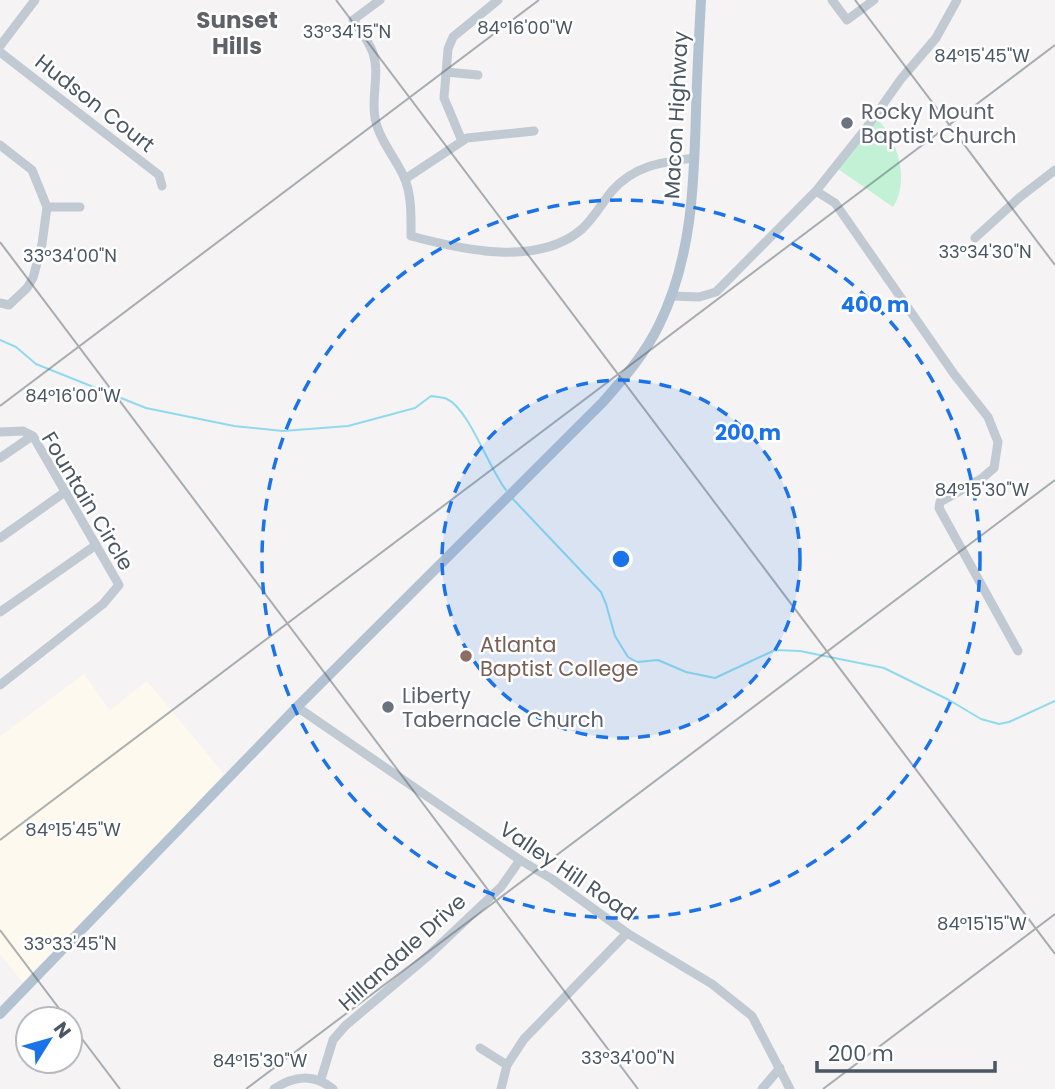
<svg xmlns="http://www.w3.org/2000/svg" width="1055" height="1089" font-family="Poppins,sans-serif">
  <rect width="100%" height="100%" fill="#f5f3f3"/>
  <path fill="#fdf9ef" d="M84,674l26,36 37,-29 77,93 -197,214 -27,-34v-218z"/>
  <path fill="#c3f1d5" d="M877,119c21,20 33,63 16,88l-55,-38z"/>
  <g fill="none" stroke-linecap="round" stroke-linejoin="round">
    <g stroke="#90daee" stroke-width="2">
      <path d="M0,340l16,7 20,17 110,44 88,18 49,5 65,-5 67,-18 16,-12c5,1 11,1 16,3 22,10 42,70 59,91"/>
      <path d="M511,497l90,95 5,12 9,32 13,21 9,5 21,-2 28,12 29,6 60,-28 25,1 84,17 65,32 32,19 18,5 10,-2 46,-21"/>
    </g>
    <g stroke="#c1cad2" stroke-width="9">
      <path d="M380,0l-27,20c7,10 16,21 20,33 7,20 -2,44 2,65 4,22 20,39 29,59 8,18 7,40 7,59 52,14 127,31 171,-7 12,-11 20,-26 30,-38 22,-26 51,-29 82,-33"/>
      <path d="M832,0l15,20 27,-20"/>
      <path d="M0,46l35,-46"/>
      <path d="M0,52l159,123 3,11"/>
      <path d="M446,72l32,3"/>
      <path d="M462,141l-18,-43 4,-49 5,-12 45,-37"/>
      <path d="M0,145l32,25 15,37 -5,37 -9,34 -6,10 -18,17 -9,-2"/>
      <path d="M405,179l62,-41 67,-7"/>
      <path d="M816,191l19,12 119,171 34,43 10,25 -4,26 -13,11 -41,23 -1,6 79,143"/>
      <path d="M47,207h33"/>
      <path d="M975,238l45,-41 35,-27"/>
      <path d="M671,296l28,1 17,-5 100,-101 51,-64 34,-48 35,-41 21,-38"/>
      <path d="M0,432l23,-1 10,5 86,149 -16,19 -103,81"/>
      <path d="M0,458l32,-22"/>
      <path d="M0,538l65,-46"/>
      <path d="M0,612l96,-67"/>
      <path d="M297,707l223,153 32,19 75,54 85,51 40,32 38,73"/>
      <path d="M480,1048l27,17"/>
      <path d="M321,1079l12,-39 12,-14 83,-70 73,-69 19,-27"/>
      <path d="M274,1089c20,-14 41,-15 59,0"/>
      <path d="M501,1089l6,-24 17,-26 103,-106"/>
      <path d="M762,1089l18,-21"/>
    </g>
    <path stroke="#b3c2d1" stroke-width="10" d="M0,1014l297,-307 306,-305c21,-24 42,-48 56,-77 33,-67 35,-140 37,-213 1,-38 3,-75 5,-112"/>
  </g>
  <path fill="none" stroke="#4a5661" stroke-width="2" stroke-opacity="0.45" d="M336,0l719,954M855,0l200,265M0,242l638,847M0,406l539,-406M0,840l1055,-795M0,930l67,89M70,1023l50,66M246,1089l809,-609M823,1089l232,-175"/>
  <circle cx="621" cy="559" r="179" fill="#1a73e8" fill-opacity=".12"/>
  <g fill="none" stroke="#1a73e8" stroke-width="3.5" stroke-dasharray="12 9">
    <circle cx="621" cy="559" r="179"/>
    <circle cx="621" cy="559" r="359"/>
  </g>
  <g fill="#6b7280" stroke="#fff" stroke-width="2.5">
    <circle cx="847" cy="123" r="7"/>
    <circle cx="388" cy="707" r="7"/>
  </g>
  <circle fill="#8d6e63" stroke="#fff" stroke-width="2.5" cx="466" cy="656" r="7"/>
  <g text-anchor="middle" dominant-baseline="central" stroke-width="5" stroke-linejoin="round" paint-order="stroke">
    <g font-size="21" fill="#4a5661" stroke="#fff">
      <text transform="translate(95 103) rotate(38)">Hudson Court</text>
      <text transform="translate(676 115) rotate(-87)">Macon Highway</text>
      <text transform="translate(88 501) rotate(59)">Fountain Circle</text>
      <text transform="translate(568 871) rotate(34)">Valley Hill Road</text>
      <text transform="translate(402 952) rotate(-42)">Hillandale Drive</text>
    </g>
    <g font-size="21" fill="#5b616d" stroke="#fff" text-anchor="start">
      <text x="861" y="111">Rocky Mount<tspan x="861" dy="24">Baptist Church</tspan></text>
      <text x="402" y="695">Liberty<tspan x="402" dy="24">Tabernacle Church</tspan></text>
    </g>
    <g font-size="21" fill="#785e54" stroke="#fff" text-anchor="start">
      <text x="480" y="644">Atlanta<tspan x="480" dy="24">Baptist College</tspan></text>
    </g>
    <g font-size="23" font-weight="bold" fill="#5f6368" stroke="#fff">
      <text x="237" y="20">Sunset<tspan x="237" dy="26">Hills</tspan></text>
    </g>
  </g>
  <g font-size="18" text-anchor="middle" fill="#4a5661" stroke="#fff" stroke-width="5" stroke-linejoin="round" paint-order="stroke">
    <text x="525" y="34">84°16'00"W</text>
    <text x="347" y="38">33°34'15"N</text>
    <text x="982" y="62">84°15'45"W</text>
    <text x="985" y="258">33°34'30"N</text>
    <text x="70" y="262">33°34'00"N</text>
    <text x="73" y="402">84°16'00"W</text>
    <text x="982" y="496">84°15'30"W</text>
    <text x="73" y="836">84°15'45"W</text>
    <text x="982" y="930">84°15'15"W</text>
    <text x="70" y="950">33°33'45"N</text>
    <text x="628" y="1064">33°34'00"N</text>
    <text x="260" y="1067">84°15'30"W</text>
  </g>
  <circle cx="621" cy="559" r="10" fill="#1a73e8" stroke="#fff" stroke-width="3.5"/>
  <g font-size="21" text-anchor="middle" font-weight="bold" fill="#1a73e8" stroke="#fff" stroke-width="5" stroke-linejoin="round" paint-order="stroke">
    <text x="875" y="312">400 m</text>
    <text x="748" y="440">200 m</text>
  </g>
  <g transform="translate(49 1040) rotate(53)"><circle r="33" fill="#ffffff" stroke="#b7bbc0" stroke-width="2"/>
  <path d="M0-5L12 26L0 18L-12 26Z" fill="#1a73e8"/>
  <text y="-10" font-size="19" font-weight="bold" text-anchor="middle" fill="#4a5661">N</text>
  </g>
  <path d="M817 1061v10h178v-10" fill="none" stroke="#4a5661" stroke-width="3.5"/>
  <text x="828" y="1061" font-size="21" fill="#4a5661" stroke="#ffffff" stroke-width="5" paint-order="stroke">200 m</text>
</svg>
